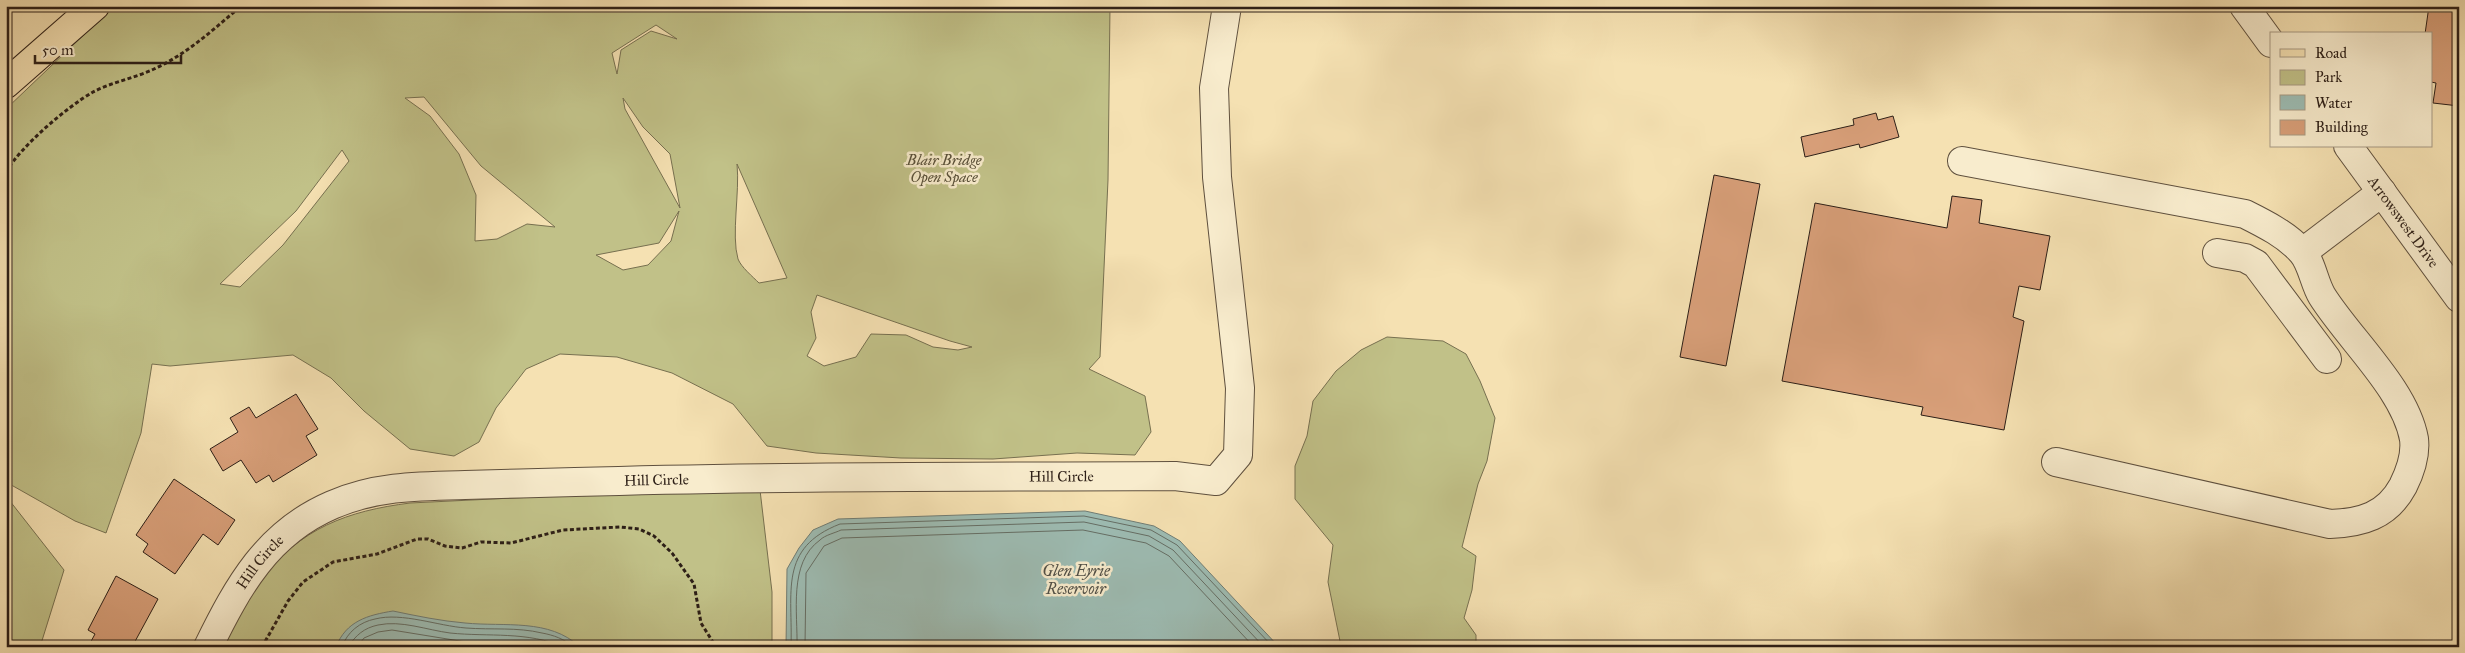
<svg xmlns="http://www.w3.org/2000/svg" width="2465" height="653" font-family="'IM FELL Great Primer',serif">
  <rect width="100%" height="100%" fill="#f5e1b2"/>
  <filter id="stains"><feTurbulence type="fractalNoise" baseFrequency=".004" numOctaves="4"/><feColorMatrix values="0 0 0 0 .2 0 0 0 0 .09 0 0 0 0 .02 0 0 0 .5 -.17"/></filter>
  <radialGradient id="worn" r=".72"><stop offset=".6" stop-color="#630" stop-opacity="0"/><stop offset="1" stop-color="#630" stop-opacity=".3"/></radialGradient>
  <g fill="#c1c188" stroke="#777050" fill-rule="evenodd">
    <path d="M114,6h996l-2,174 -8,177 -11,12 56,27 6,36 -16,23 -58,-2 -84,6 -92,-1 -85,-5 -49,-7 -34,-42 -61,-31 -55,-16 -57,-3 -34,15 -30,39 -17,34 -25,14 -44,-7 -46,-38 -33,-33 -38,-23 -123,11 -18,-2 -11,69 -35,100 -31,-12 -69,-39v-373zM656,25l21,14 -26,-8 -30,19 -4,24 -5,-21zM424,97l57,69 74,61 -28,-3 -30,15 -22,2 1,-46 -17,-41 -29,-38 -25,-18zM623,98l20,29 27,27 10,54 -55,-99zM342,150l7,11 -66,84 -43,42 -20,-3 76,-73zM737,164l50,114 -28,5c-6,-6 -18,-16 -21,-24 -7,-24 2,-67 -1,-95zM679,211l-8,30 -23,24 -25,5 -27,-15 63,-12zM817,295l133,46 22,6 -14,3 -25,-3 -27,-12 -35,-1 -15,23 -32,9 -17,-10 9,-18 -5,-26z"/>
    <path d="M1387,337l56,4 23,13 14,27 15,37 -8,43 -9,23 -16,63 14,9 -4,34 -8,28 12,17v12c-45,0 -89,-4 -135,-1l-13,-64 5,-37 -38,-46v-33l12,-30 6,-35 23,-30 25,-21z"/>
    <path d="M699,489l61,1 12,102v55h-550c12,-22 23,-48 38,-67 41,-52 87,-69 150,-77z"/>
    <path d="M6,496l58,74 -24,77h-34z"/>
  </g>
  <g fill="#9dbcb3" stroke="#707d75">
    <path d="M1085,511l69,15 26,15 99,106h-493l1,-78 12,-21 14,-18 25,-11z"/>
    <path d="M393,611c24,5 48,10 72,12 40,4 84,-5 115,24h-244c10,-26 32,-32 57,-36z"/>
  </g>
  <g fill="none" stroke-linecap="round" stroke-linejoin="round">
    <g stroke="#656e65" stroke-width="1">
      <path d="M342,647c5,-15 18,-25 33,-28 27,-7 63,7 91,9 26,2 51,-1 76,5 11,2 23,6 31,14"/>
      <path d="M348,647c8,-12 16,-19 30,-22 23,-5 49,5 72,8 39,4 77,-2 114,14"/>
      <path d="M357,647l7,-9 14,-6 14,-2 74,12 52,1 23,4"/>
      <path d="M791,647c2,-55 -13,-99 49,-123l244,-8 67,14 26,15 96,102"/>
      <path d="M797,647c1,-34 -9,-84 23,-107 5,-5 15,-7 21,-10l243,-8 65,14 24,14 91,97"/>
      <path d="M805,647l1,-74 18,-27 18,-8 241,-8 63,13 23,13 85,91"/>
    </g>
  </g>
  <g fill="#d89f79" stroke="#2d1f17">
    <path d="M2429,6h30v100l-26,-3 3,-20 -5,-1v-48h-6z"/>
    <path d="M1876,113l2,7 15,-4 6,21 -39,11 -1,-4 -54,13 -4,-20 53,-12 -1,-6z"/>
    <path d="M1714,175l46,9 -34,182 -46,-9z"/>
    <path d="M1952,196l30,4 -3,23 71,13 -10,54 -21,-4 -6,31 11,4 -20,109 -83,-15 2,-8 -141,-26 33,-178 132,25z"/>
    <path d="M296,394l22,35 -12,7 11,19 -44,27 -4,-7 -13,8 -15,-23 -18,11 -13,-22 28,-17 -8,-14 19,-11 7,11z"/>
    <path d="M174,479l61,41 -17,25 -15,-11 -28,40 -32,-22 5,-8 -12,-9z"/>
    <path d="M116,576l42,23 -26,48h-44l7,-13 -7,-4z"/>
  </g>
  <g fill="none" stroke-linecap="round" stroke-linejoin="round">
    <defs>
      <g id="minor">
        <path d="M2244,6l27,37"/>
        <path id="s1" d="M2348,146l111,152"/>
        <path d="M1962,161l283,53c20,10 42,21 57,38 10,11 12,31 20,44 27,43 83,93 92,143 2,16 -4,33 -11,47 -16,30 -42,37 -73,38l-274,-62"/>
        <path d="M2303,252l79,-60"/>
        <path d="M2217,253l28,5 11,6 71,95"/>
        <path id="s2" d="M208,647c30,-61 59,-114 124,-142 43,-19 87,-19 133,-20 37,-1 73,-2 110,-3 200,-6 400,-5 600,-6l41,5 22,-26 2,-67 -23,-211 -3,-89 13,-82"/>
      </g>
      <path id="major" d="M6,84l89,-78"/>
    </defs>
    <use href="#minor" stroke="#5f503e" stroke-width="30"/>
    <use href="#major" stroke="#2d1f17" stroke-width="30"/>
    <g stroke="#2d1f17" stroke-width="3" stroke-dasharray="4 2.5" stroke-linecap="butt">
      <path d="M6,15l9,-9"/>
      <path d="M6,172c15,-26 61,-65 87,-80 19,-10 42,-14 61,-23 33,-15 60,-40 87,-63"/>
      <path d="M262,647l26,-46 15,-19 30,-20 44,-8 40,-15h11l17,7 17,2 19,-6 30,1 52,-13 57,-3 19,2 15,7 18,17 22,31 7,39 15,24"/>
    </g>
    <use href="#minor" stroke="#f8eccd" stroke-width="28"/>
    <use href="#major" stroke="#f5e1b2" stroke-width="28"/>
  </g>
  <g text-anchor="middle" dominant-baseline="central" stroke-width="5" stroke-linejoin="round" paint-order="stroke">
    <g font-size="15" font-style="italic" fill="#595039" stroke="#f8eccd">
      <text x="944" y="160">Blair Bridge<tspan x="944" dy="17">Open Space</tspan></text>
    </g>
    <g font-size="15" fill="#2d1f17" stroke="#f8eccd">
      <text stroke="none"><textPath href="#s1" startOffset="94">Arrowswest Drive</textPath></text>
      <text stroke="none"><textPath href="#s2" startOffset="925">Hill Circle</textPath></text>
      <text stroke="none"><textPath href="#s2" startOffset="520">Hill Circle</textPath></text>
      <text stroke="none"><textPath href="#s2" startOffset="100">Hill Circle</textPath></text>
    </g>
    <g font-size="16" font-style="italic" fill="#4f4e46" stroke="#f8eccd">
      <text x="1076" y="570">Glen Eyrie<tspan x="1076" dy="18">Reservoir</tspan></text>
    </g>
  </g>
  <rect width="2465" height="653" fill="none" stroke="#f5e1b2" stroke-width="25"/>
  <rect x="8" y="8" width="2450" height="638" fill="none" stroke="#2d1f17" stroke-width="2.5"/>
  <rect x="12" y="12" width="2440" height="628" fill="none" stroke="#2d1f17"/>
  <rect x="2270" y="32" width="162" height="115" fill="#f8eccd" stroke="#a79a84"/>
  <rect x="2280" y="49" width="25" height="8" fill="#f5e1b2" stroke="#a79a84"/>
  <text x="2315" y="58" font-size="15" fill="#2d1f17">Road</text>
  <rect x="2280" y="70" width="25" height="15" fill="#c1c188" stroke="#a79a84"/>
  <text x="2315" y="82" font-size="15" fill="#2d1f17">Park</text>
  <rect x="2280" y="95" width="25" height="15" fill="#9dbcb3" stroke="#a79a84"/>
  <text x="2315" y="108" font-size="15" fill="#2d1f17">Water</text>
  <rect x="2280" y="120" width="25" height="15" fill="#d89f79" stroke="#a79a84"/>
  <text x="2315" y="132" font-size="15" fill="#2d1f17">Building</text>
  <path d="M35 55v8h146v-8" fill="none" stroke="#2d1f17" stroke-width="2.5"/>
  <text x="42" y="55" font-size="15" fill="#2d1f17" stroke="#f8eccd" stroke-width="4" paint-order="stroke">50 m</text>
  <rect width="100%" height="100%" filter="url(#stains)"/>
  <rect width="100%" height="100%" fill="url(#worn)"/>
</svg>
